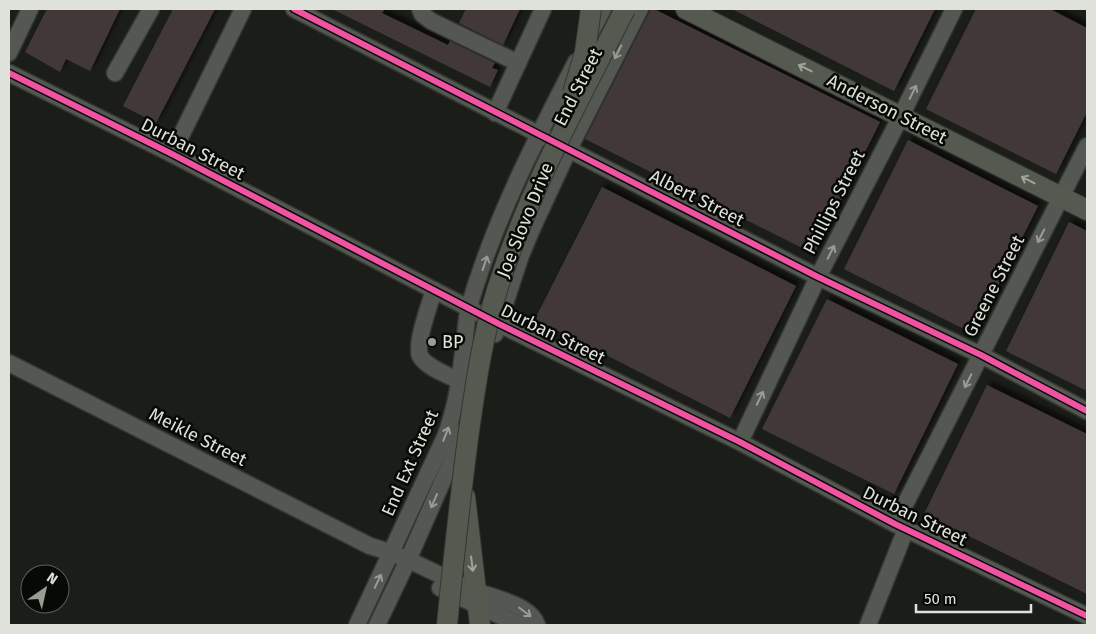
<svg xmlns="http://www.w3.org/2000/svg" width="1096" height="634" font-family="'Fira Sans',sans-serif">
  <defs>
    <filter id="shadow"><feDropShadow dx="4.5" dy="-4.5" stdDeviation="2.5" flood-color="#0009"/></filter>
  </defs>
  <rect width="100%" height="100%" fill="#1b1e18"/>
  <g fill="#433938" filter="url(#shadow)">
    <path d="M47,9h73l-30,62 -24,-12 -6,13 -35,-20z"/>
    <path d="M173,9h42l-59,114 -33,-17z"/>
    <path d="M332,9h53l-3,4 66,32 2,-4 45,22 -3,5 6,2 -8,17z"/>
    <path d="M466,9h54l-17,36 -44,-22z"/>
    <path d="M651,9h3l226,113 -66,132 -229,-115z"/>
    <path d="M732,9h203l-41,82z"/>
    <path d="M976,9h74l37,19v84l-31,62 -130,-65z"/>
    <path d="M908,140l130,66 -64,128 -130,-65z"/>
    <path d="M602,187l194,99 -66,132 -195,-99z"/>
    <path d="M1069,222l18,9v160l-81,-40z"/>
    <path d="M827,299l131,65 -64,130 -132,-65z"/>
    <path d="M987,385l100,49v160l-163,-80z"/>
  </g>
  <g fill="none" stroke-linecap="round" stroke-linejoin="round">
    <defs>
      <g id="minor">
        <path d="M294,9l524,268 163,78 106,56"/>
        <path d="M420,9l2,5 9,7 87,42"/>
        <path d="M591,32l12,-23"/>
        <path d="M9,53l21,-44"/>
        <path d="M9,73l163,81 327,170 241,118 155,82 192,92"/>
        <path d="M115,73l36,-64"/>
        <path d="M495,113l48,-104"/>
        <path d="M172,154l71,-145"/>
        <path d="M434,290c-4,13 -19,54 -14,66 7,12 28,19 40,25"/>
        <path d="M495,334l26,-79 11,-26 37,-80 71,-140"/>
        <path d="M9,363l361,183c37,10 70,31 106,45 13,5 27,8 39,14 9,4 19,11 22,20"/>
        <path d="M740,442l78,-165 83,-161 53,-107"/>
        <path d="M895,524l192,-378"/>
        <path d="M440,588l80,37"/>
        <path d="M357,625l88,-188c12,-32 15,-59 19,-92 2,-13 2,-26 5,-38 25,-86 66,-166 107,-245"/>
        <path d="M377,625l31,-65 50,-114 5,-15"/>
        <path d="M868,625l38,-96"/>
      </g>
      <g id="major">
        <path d="M686,9l401,201"/>
        <path d="M465,497l15,128"/>
      </g>
    </defs>
    <use href="#minor" stroke="#343733" stroke-width="19"/>
    <use href="#major" stroke="#343733" stroke-width="22"/>
    <use href="#minor" stroke="#545752" stroke-width="16"/>
    <use href="#major" stroke="#555a50" stroke-width="20"/>
    <defs>
      <g id="major-bridge">
        <path d="M573,93l12,-41 6,-43"/>
        <path d="M447,625c6,-62 13,-125 21,-187 7,-50 14,-100 29,-148 31,-98 82,-190 128,-281"/>
      </g>
    </defs>
    <use href="#major-bridge" stroke="#343733" stroke-width="22" stroke-linecap="butt"/>
    <use href="#major-bridge" stroke="#555a50" stroke-width="20"/>
    <defs>
      <g id="cycleway">
        <path d="M294,9l524,268 163,78 106,56"/>
        <path d="M9,73l163,81 327,170 241,118 155,82 192,92"/>
      </g>
    </defs>
    <use href="#cycleway" stroke="#070905" stroke-width="9"/>
    <use href="#cycleway" stroke="#f153a3" stroke-width="6"/>
  </g>
  <defs><path id="oneway-shaft" d="M-6 0H5M1.5-3L5.5 0L1.5 3" fill="none" stroke-width="1.6" stroke-linecap="round" stroke-linejoin="round" transform="scale(1.25)"/></defs>
  <g stroke="#999c96">
    <use href="#oneway-shaft" transform="translate(618 52) rotate(117)"/>
    <use href="#oneway-shaft" transform="translate(913 92) rotate(-64)"/>
    <use href="#oneway-shaft" transform="translate(1041 236) rotate(117)"/>
    <use href="#oneway-shaft" transform="translate(831 252) rotate(-63)"/>
    <use href="#oneway-shaft" transform="translate(485 263) rotate(-71)"/>
    <use href="#oneway-shaft" transform="translate(968 381) rotate(117)"/>
    <use href="#oneway-shaft" transform="translate(760 398) rotate(-65)"/>
    <use href="#oneway-shaft" transform="translate(446 434) rotate(-68)"/>
    <use href="#oneway-shaft" transform="translate(434 501) rotate(114)"/>
    <use href="#oneway-shaft" transform="translate(378 581) rotate(-64)"/>
    <use href="#oneway-shaft" transform="translate(525 612) rotate(37)"/>
  </g>
  <g stroke="#a0a59c">
    <use href="#oneway-shaft" transform="translate(805 68) rotate(-153)"/>
    <use href="#oneway-shaft" transform="translate(1028 180) rotate(-153)"/>
    <use href="#oneway-shaft" transform="translate(472 564) rotate(83)"/>
  </g>
  <circle fill="#9a9d96" stroke="#070905" stroke-width="2" cx="432" cy="342" r="5"/>
  <g text-anchor="middle" dominant-baseline="central" stroke-width="5" stroke-linejoin="round" paint-order="stroke">
    <g font-size="18" fill="#dee2da" stroke="#070905">
      <text transform="translate(578 87) rotate(-63)">End Street</text>
      <text transform="translate(887 109) rotate(27)">Anderson Street</text>
      <text transform="translate(193 149) rotate(27)">Durban Street</text>
      <text transform="translate(697 198) rotate(27)">Albert Street</text>
      <text transform="translate(834 202) rotate(-63)">Phillips Street</text>
      <text transform="translate(525 220) rotate(-68)">Joe Slovo Drive</text>
      <text transform="translate(994 286) rotate(-63)">Greene Street</text>
      <text transform="translate(553 334) rotate(26)">Durban Street</text>
      <text transform="translate(198 437) rotate(27)">Meikle Street</text>
      <text transform="translate(410 463) rotate(-66)">End Ext Street</text>
      <text transform="translate(915 516) rotate(26)">Durban Street</text>
    </g>
    <g font-size="18" fill="#dee2da" stroke="#070905" text-anchor="start">
      <text x="442" y="342">BP</text>
    </g>
  </g>
  <rect width="1096" height="634" fill="none" stroke="#dee2da" stroke-width="20"/>
  <g transform="translate(45 589) rotate(34)"><circle r="24" fill="#070905" stroke="#5d605a"/>
  <path d="M0-4L9 19L0 12L-9 19Z" fill="#9a9d96"/>
  <text y="-8" font-size="14" font-weight="bold" text-anchor="middle" fill="#dee2da">N</text>
  </g>
  <path d="M916 604v8h115v-8" fill="none" stroke="#dee2da" stroke-width="2.5"/>
  <text x="924" y="604" font-size="15" fill="#dee2da" stroke="#070905" stroke-width="4" paint-order="stroke">50 m</text>
</svg>
